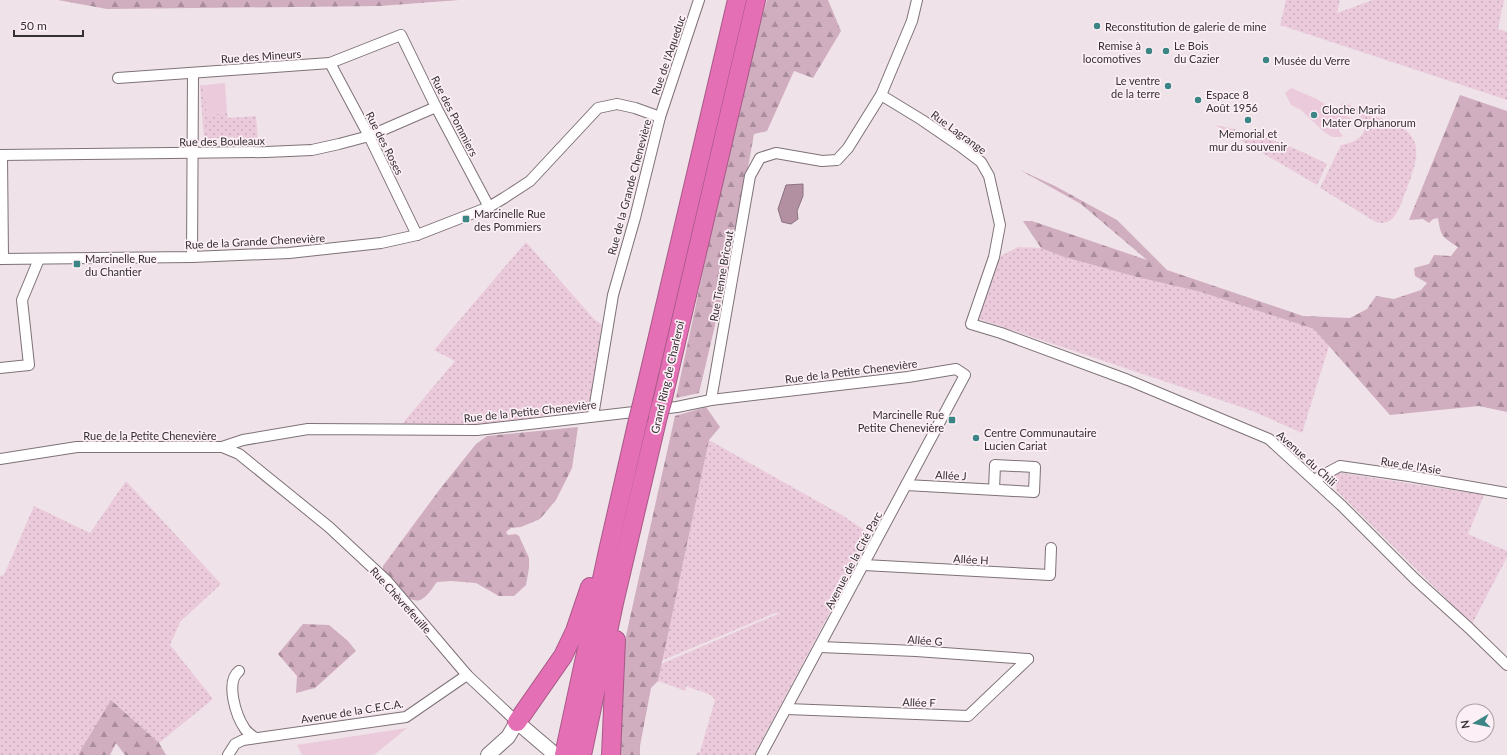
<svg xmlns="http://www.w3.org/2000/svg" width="1507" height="755" font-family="Lato,sans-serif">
  <defs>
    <pattern id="grass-dots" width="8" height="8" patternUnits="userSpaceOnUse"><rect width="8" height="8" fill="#ebcadb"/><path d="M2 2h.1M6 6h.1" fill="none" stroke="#caaebc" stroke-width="1.8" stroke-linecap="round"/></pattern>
    <pattern id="forest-firs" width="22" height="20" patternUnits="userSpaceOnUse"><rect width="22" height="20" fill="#d0adbf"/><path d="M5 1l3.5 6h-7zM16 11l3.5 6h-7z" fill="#aa8d9c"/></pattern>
  </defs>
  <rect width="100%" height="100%" fill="#efe2e8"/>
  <g fill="url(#grass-dots)">
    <path d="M1286,0h54l-3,13 36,-13h131l-6,29 9,3v68l-227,-75z"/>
    <path d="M200,85h5l2,30 20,-2 1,5 28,-2 2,26 -23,1 -1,-6 -30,2z"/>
    <path d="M1344,103l19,7 2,6c9,-2 17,3 26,6 35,14 27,37 16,66 -4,10 -7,22 -14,30 -5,5 -10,6 -17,4l-56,-34 21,-43c15,-2 33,-13 18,-29 -5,-5 -13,-6 -19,-12z"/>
    <path d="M1215,125c39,7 77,20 112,39l-10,21z"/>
    <path d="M526,242l68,77 8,6 -12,75 -5,10 -7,3h-19l-69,12 -31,1 -57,-2 53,-63 -21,-11z"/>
    <path d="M1018,247l23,1 23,9 73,20 64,15 114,37 14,17 -27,87 -52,-23 -271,-91 20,-62z"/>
    <path d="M709,440l133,75 29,20 -117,220h-58l2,-3h2l15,-52 -4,-5 -25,-9v5l-28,-10 3,-17 119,-51h-5l-114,48z"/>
    <path d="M1336,472l148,23 -16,39 39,17v6l-35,67 -136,-134 1,-2 -7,-10z"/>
    <path d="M126,481l95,103 -41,38 -10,23 43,54 -54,44 -47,-42 -34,54h-78v-179l4,-1 30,-69 56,27z"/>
  </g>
  <g fill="url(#forest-firs)">
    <path d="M58,0h401l-79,6 -273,3z"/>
    <path d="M767,0h61l13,31 -28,47 -19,-7 -27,60 -13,3 -20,111 -35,148 -23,5c29,-133 54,-267 91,-398z"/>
    <path d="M1460,95l47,16v301l-28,-6 -89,9 -76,-86 -113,-37 -64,-15 -73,-20 -23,-9 -18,-27h9l115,39 -66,-56 -61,-34 35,16 62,34 50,50 136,46 47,2 17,-9 9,-13 18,3 27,-9 6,-7 -12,-7 -1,-8 15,-4 5,-9 17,1 7,-9c-15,-10 -17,-9 -20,-29l-5,1 -4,4 -6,-4 -14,1z"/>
    <path d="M706,407l14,20 -11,13 -51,241 -7,7 -11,58v9h-20l3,-106 52,-233z"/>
    <path d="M578,427l-6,41 -16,32 -16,19 -19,8 -10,1 -5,4 2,3 8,-1 3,2 10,22v10l-3,17 -12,11h-15l-23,-13 -25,-2 -14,1c-4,5 -9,14 -15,17 -13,8 -30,-18 -39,-27v-6l57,-77 36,-45 11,-8z"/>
    <path d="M303,624l26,1 19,16 8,10 -41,37 -19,5 1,-17 -19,-22z"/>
    <path d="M111,700l48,43 7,12h-41l-9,-12 -6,12h-32z"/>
  </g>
  <g fill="#ebcadb">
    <path d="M225,83l2,30 -20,2 -2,-30z"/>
    <path d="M1291,88l26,11 1,1 34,19h-7l-5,4 -1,8 4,5 -3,1h-8l-9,-6 -22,-21 -10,-5 -6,-12z"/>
    <path d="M407,728l-33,27h-72l-5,-10z"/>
  </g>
  <path fill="#b28fa1" stroke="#8c7280" d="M803,184v12l-6,15 1,8 -7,5 -9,-2 -4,-13 8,-24z"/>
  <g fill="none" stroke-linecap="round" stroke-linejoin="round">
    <defs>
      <g id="street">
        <path d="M330,63l39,73 48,99"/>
        <path d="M118,78l212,-15 71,-28 35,72 53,100"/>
        <path d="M881,95l41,25 38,26 21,16 8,14 11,49 -6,32 -23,67 30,9 127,47 141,59 73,67 73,73 54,49 38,37"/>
        <path d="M0,155l266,-3 46,-2 27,-6 30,-8 67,-29"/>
        <path d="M2,155l1,104"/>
        <path d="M192,257l1,-184"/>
        <path d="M0,259l192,-2 97,-4 92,-10 36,-8 72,-28 15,-9 26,-17 68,-73 19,-4 18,4 25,9"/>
        <path d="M0,368l29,-3 -7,-65 17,-41"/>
        <path d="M711,400l39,-224 10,-18 16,-5 46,8 15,-1 11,-12 33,-53 31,-74 5,-21"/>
        <path d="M593,416l20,-121 22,-77 25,-101 39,-117"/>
        <path d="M222,447l17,7 90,73 58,54 80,94 50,47"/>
        <path d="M0,459l77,-12h145l21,-7 65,-11 169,1 200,-23 34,-7 197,-23 48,-8 9,6 -204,380"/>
        <path d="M1314,480l26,-14 69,10 98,17"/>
        <path d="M906,485l128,7 1,-25 -40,-2 -1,25"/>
        <path d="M864,565l186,10 1,-27"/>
        <path d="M820,647l96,4 112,8"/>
        <path d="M239,671c-14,11 -3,45 6,58 2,3 6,6 9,8"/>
        <path d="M787,709l181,7 60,-57"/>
        <path d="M228,755l7,-11 8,-4 163,-23 61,-42"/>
      </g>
      <path id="secondary" d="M488,755l20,-18 9,-15 34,29"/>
      <g id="highway">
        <path d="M663,398l93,-398"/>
        <path d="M643,400l94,-400"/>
        <path d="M517,722l46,-66 12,-25 15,-44"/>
        <path d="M564,755l44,-204 30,-131"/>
        <path d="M582,755l32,-152 44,-187"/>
        <path d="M611,755l5,-115"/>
      </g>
    </defs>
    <use href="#street" stroke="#7e7278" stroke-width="12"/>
    <use href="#secondary" stroke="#7e7278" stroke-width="16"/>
    <use href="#highway" stroke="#a75987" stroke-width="20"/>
    <use href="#street" stroke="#fff" stroke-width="10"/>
    <use href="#secondary" stroke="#fff" stroke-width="14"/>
    <use href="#highway" stroke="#e56fb5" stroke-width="18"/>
    <defs>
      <g id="highway-bridge">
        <path d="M658,416l5,-18"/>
        <path d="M638,420l5,-20"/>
      </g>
    </defs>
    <use href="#highway-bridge" stroke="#a75987" stroke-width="20" stroke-linecap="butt"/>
    <use href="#highway-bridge" stroke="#e56fb5" stroke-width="18"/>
  </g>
  <g fill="#3c8585" stroke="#fceff5" stroke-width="1.5">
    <circle cx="1097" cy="26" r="4"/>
    <circle cx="1149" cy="51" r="4"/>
    <circle cx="1166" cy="51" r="4"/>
    <circle cx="1266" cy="60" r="4"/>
    <circle cx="1168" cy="86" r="4"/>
    <circle cx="1198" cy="100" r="4"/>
    <circle cx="1314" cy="115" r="4"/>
    <circle cx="1248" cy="120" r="4"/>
    <rect x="462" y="215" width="8" height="8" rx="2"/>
    <rect x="73" y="260" width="8" height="8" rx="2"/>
    <rect x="948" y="416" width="8" height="8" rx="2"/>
    <circle cx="976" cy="438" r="4"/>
  </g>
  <g text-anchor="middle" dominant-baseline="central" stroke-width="3.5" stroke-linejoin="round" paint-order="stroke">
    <g font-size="11" fill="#342f32" stroke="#fceff5" text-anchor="start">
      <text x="1105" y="26">Reconstitution de galerie de mine</text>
      <text x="1141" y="45" text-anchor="end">Remise à<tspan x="1141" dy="13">locomotives</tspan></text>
      <text x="1174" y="45">Le Bois<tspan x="1174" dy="13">du Cazier</tspan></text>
      <text x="1274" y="60">Musée du Verre</text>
      <text x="1160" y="80" text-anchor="end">Le ventre<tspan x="1160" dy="13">de la terre</tspan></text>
      <text x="1206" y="94">Espace 8<tspan x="1206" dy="13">Août 1956</tspan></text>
      <text x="1322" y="109">Cloche Maria<tspan x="1322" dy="13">Mater Orphanorum</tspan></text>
      <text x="1248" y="133" text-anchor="middle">Memorial et<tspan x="1248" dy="13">mur du souvenir</tspan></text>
      <text x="474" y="213">Marcinelle Rue<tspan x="474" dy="13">des Pommiers</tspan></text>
      <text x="85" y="258">Marcinelle Rue<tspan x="85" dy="13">du Chantier</tspan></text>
      <text x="944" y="414" text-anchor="end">Marcinelle Rue<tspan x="944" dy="13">Petite Chenevière</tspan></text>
      <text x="984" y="432">Centre Communautaire<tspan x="984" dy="13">Lucien Cariat</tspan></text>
    </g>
    <g font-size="11" fill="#342f32" stroke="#fceff5">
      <text transform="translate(668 55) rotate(-71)">Rue de l'Aqueduc</text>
      <text transform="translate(261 56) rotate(-4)">Rue des Mineurs</text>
      <text transform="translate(455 116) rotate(63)">Rue des Pommiers</text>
      <text transform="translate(959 132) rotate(36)">Rue Lagrange</text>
      <text transform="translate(222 141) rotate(-1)">Rue des Bouleaux</text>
      <text transform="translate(385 143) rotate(63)">Rue des Roses</text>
      <text transform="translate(629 187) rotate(-75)">Rue de la Grande Chenevière</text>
      <text transform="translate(255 241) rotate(-3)">Rue de la Grande Chenevière</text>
      <text transform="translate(721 276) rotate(-80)">Rue Tienne Bricout</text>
      <text transform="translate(851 371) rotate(-7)">Rue de la Petite Chenevière</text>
      <text transform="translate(667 377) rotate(-77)">Grand Ring de Charleroi</text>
      <text transform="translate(530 411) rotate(-6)">Rue de la Petite Chenevière</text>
      <text x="150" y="435">Rue de la Petite Chenevière</text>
      <text transform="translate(1307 458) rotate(42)">Avenue du Chili</text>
      <text transform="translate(1411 465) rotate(9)">Rue de l'Asie</text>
      <text transform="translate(951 475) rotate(3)">Allée J</text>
      <text transform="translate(971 559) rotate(3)">Allée H</text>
      <text transform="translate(853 560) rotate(-62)">Avenue de la Cité Parc</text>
      <text transform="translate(401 600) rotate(48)">Rue Chèvrefeuille</text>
      <text transform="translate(925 640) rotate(4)">Allée G</text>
      <text transform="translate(919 702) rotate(2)">Allée F</text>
      <text transform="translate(352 711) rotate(-9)">Avenue de la C.E.C.A.</text>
    </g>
  </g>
  <g transform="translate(1475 723) rotate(261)"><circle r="19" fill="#fceff5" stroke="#aca2a7"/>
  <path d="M0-3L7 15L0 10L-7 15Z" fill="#3c8585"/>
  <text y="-6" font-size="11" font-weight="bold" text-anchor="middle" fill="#342f32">N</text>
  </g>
  <path d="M14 30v6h69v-6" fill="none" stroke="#342f32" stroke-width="2"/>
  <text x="20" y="30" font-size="12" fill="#342f32" stroke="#fceff5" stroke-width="3" paint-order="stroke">50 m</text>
</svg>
